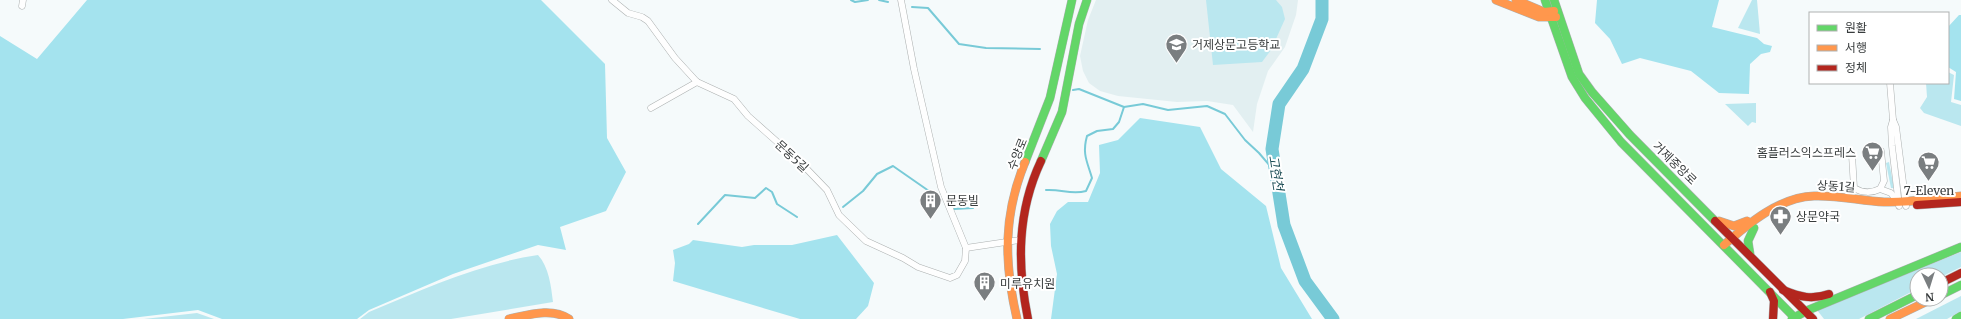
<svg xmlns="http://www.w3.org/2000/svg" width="1961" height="319" font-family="Merriweather,'Noto Sans KR',serif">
  <rect width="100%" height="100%" fill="#f5fafb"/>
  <path fill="#e2eff1" d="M1096,0h202l-2,15 -11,32 -17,24 -11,33 -4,28 -20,-27 -26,-4 -30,1 -59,-6 -18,-5 -11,-8 -6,-12 -3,-15 8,-36z"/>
  <g fill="#bae7ef">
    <path d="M1206,0h70l6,7 3,12 -14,31 -9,12 -49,3z"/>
    <path d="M1752,0h5l3,34 -22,-6z"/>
    <path d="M1948,72l6,3 -3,27 10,3v21l-37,-13 -4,-5 7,-11 -1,-14h22z"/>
    <path d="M1756,103v20l-4,-1 -4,4 -23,-22z"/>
    <path d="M1889,162l5,26h-3l-5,-25z"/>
    <path d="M1961,252v15l-20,10v-2h-24v14l-58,30h-35l-7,-9z"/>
    <path d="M538,255c11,12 13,31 15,47l-102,17h-91l9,-7c55,-23 109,-48 169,-57z"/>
    <path d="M1961,296v15l-14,8h-31z"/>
    <path d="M197,313l17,6h-70z"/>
  </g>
  <g fill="#a4e3ee">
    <path d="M87,0h454l64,64 2,74 19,34 -20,39 -46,16 6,23 -28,-5 -85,29 -84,36 -12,9h-135l-24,-9 -75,9h-123v-283l37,23z"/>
    <path d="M1597,0h122l-7,27 45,11 7,6 8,2 -2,6 -9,2 -11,10 -1,30 -30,-1 -28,-22 -51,-13 -18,6 -12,-25 -15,-16z"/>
    <path d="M1959,15h2v86l-7,-2 2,-27 -8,-5v-40z"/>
    <path d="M1140,118l60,9 21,42 45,37 15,62 31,51h-261l6,-45 -6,-28 -1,-22 7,-13 11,-9h20l12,-29 -1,-28 19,-5z"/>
    <path d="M837,235l37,48 -6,23 -12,13h-56l-127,-38 2,-18 -2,-13 16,-6 4,-4 49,7 12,-2h38z"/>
  </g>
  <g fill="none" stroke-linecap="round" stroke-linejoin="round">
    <g stroke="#78cad7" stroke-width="2">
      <path d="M851,0l4,2 13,-2"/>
      <path d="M879,0l9,2"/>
      <path d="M912,7l16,1 31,36 27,4 54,1"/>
      <path d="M1073,90l6,-1 45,18 19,-3 25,6 39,-4 18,8 20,26 14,13 17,20"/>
      <path d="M1046,190c16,-1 25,5 40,1l6,-13c-5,-17 -10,-24 -5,-42l10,-5 16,-2 6,-7 5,-15"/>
      <path d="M843,207l20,-16 14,-17 16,-8 46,32"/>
      <path d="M954,209l19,-1"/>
      <path d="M698,224l27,-29 30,3 11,-10 6,4 5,12 20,13"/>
    </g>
    <path stroke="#78cad7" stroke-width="13" d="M1322,0v19l-19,50 -24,35 -7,45 12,76 21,56 28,38"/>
    <defs>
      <g id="street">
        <path d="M612,0l16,13 14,4 6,4 27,37 22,24 37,17 14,17 53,47 26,27 12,25 27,26 37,17 15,9 32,11 7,-3 8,-14 1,-13"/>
        <path d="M901,0l13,69 27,118 25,61 54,-8"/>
        <path d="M22,6l1,-6"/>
        <path d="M1890,83l3,37 3,7 10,79"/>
        <path d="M651,108l46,-26"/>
        <path d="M1893,120l-2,7 1,19 7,60"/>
        <path d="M1881,151l3,30 -4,8 11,4 6,8"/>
        <path d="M1852,155l2,33c8,5 18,5 26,1"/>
      </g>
      <g id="fast">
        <path d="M1545,0l27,77 13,21 36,44 175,177"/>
        <path d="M1554,0l25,74 13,18 38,43 85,86"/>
        <path d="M1041,161l21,-49 17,-88 8,-24"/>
        <path d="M1025,162l25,-64 22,-98"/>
        <path d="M1750,254l-2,-13 6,-13"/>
        <path d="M1941,295l20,-10"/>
        <path d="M1792,319l14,-8 155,-64"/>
        <path d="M1869,319l48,-24"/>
        <path d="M1956,319l5,-3"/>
      </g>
      <g id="slow">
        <path d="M1496,0l43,17h17"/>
        <path d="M1516,0l28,12 10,-1"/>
        <path d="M1719,221l15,5 13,-5"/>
        <path d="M1724,245c25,-22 56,-48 90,-49 24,-1 47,5 70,6 26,1 52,-4 77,-6"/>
        <path d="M509,319c19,-4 43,-12 60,0"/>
        <path d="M1017,319c-13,-56 -14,-103 8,-157"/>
        <path d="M1890,319l42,-20"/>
      </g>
      <g id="jam">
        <path d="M1917,205l44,-3"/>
        <path d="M1715,221l98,98"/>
        <path d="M1941,283l20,-10"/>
        <path d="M1783,290c17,7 29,10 46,4"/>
        <path d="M1770,292l4,9 -1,18"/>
        <path d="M1028,319c-11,-54 -11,-107 13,-158"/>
      </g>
    </defs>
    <use href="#street" stroke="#acb0b0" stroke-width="7"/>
    <use href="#fast" stroke="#acb0b0" stroke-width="9"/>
    <use href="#slow" stroke="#acb0b0" stroke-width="9"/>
    <use href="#jam" stroke="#acb0b0" stroke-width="9"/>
    <use href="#street" stroke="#fefefe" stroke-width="6"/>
    <use href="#fast" stroke="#63d668" stroke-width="8"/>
    <use href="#slow" stroke="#ff974d" stroke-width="8"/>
    <use href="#jam" stroke="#b3261e" stroke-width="8"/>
  </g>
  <defs>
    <symbol id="school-pin" viewBox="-11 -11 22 30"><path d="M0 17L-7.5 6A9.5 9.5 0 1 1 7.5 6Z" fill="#7a7e80" stroke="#fff"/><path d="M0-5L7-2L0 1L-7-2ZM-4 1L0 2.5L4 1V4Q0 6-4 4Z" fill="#fff"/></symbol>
    <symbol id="supermarket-pin" viewBox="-11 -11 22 30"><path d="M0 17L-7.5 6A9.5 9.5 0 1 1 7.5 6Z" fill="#7a7e80" stroke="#fff"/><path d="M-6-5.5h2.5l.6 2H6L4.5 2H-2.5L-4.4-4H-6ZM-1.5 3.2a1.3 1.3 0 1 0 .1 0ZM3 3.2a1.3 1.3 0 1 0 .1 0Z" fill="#fff"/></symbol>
    <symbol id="building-pin" viewBox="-11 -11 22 30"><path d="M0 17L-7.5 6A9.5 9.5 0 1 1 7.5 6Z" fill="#7a7e80" stroke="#fff"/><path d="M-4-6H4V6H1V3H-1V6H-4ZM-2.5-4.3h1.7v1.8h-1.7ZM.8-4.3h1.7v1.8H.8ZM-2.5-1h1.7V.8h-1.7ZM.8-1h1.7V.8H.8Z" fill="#fff"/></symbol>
    <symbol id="pharmacy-pin" viewBox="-11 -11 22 30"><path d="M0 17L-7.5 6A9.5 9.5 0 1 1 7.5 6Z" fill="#7a7e80" stroke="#fff"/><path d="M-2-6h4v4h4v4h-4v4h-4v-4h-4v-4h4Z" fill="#fff"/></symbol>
  </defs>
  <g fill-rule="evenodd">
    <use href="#school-pin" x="1164" y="32" width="25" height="34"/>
    <use href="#supermarket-pin" x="1860" y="140" width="25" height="34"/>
    <use href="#supermarket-pin" x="1916" y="150" width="25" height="34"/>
    <use href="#building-pin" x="918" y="188" width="25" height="34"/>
    <use href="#pharmacy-pin" x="1768" y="204" width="25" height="34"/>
    <use href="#building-pin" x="972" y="270" width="25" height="34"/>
  </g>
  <g text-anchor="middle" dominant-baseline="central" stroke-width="4" stroke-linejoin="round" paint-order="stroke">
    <g font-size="12" fill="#383c3d" stroke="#fff" text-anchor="start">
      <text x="1192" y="44">거제상문고등학교</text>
      <text x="1856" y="152" text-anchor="end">홈플러스익스프레스</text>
      <text x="1929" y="190" text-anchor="middle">7-Eleven</text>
      <text x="946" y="200">문동빌</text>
      <text x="1796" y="216">상문약국</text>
      <text x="1000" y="283">미루유치원</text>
    </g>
    <g font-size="12" fill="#383c3d" stroke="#fff">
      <text transform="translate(1017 154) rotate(-68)">수양로</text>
      <text transform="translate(792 156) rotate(43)">문동5길</text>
      <text transform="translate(1675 163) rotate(44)">거제중앙로</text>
      <text transform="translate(1836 186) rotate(4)">상동1길</text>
    </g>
    <g font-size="13" font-style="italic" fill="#1d4e56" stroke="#fff">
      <text transform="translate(1276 173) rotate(81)">고현천</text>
    </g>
  </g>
  <rect x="1809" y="12" width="140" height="72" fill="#ffffff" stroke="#afb1b1"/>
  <rect x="1817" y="25" width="20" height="6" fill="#63d668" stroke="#afb1b1"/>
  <text x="1845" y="32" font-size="12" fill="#383c3d">원활</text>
  <rect x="1817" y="45" width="20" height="6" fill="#ff974d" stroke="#afb1b1"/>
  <text x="1845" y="52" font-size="12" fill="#383c3d">서행</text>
  <rect x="1817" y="65" width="20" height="6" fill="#b3261e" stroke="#afb1b1"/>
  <text x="1845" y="72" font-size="12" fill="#383c3d">정체</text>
  <g transform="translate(1929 287) rotate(176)"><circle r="19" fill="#ffffff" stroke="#afb1b1"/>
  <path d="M0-3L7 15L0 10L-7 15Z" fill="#7a7e80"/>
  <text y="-6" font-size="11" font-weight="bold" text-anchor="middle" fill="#383c3d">N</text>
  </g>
</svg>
